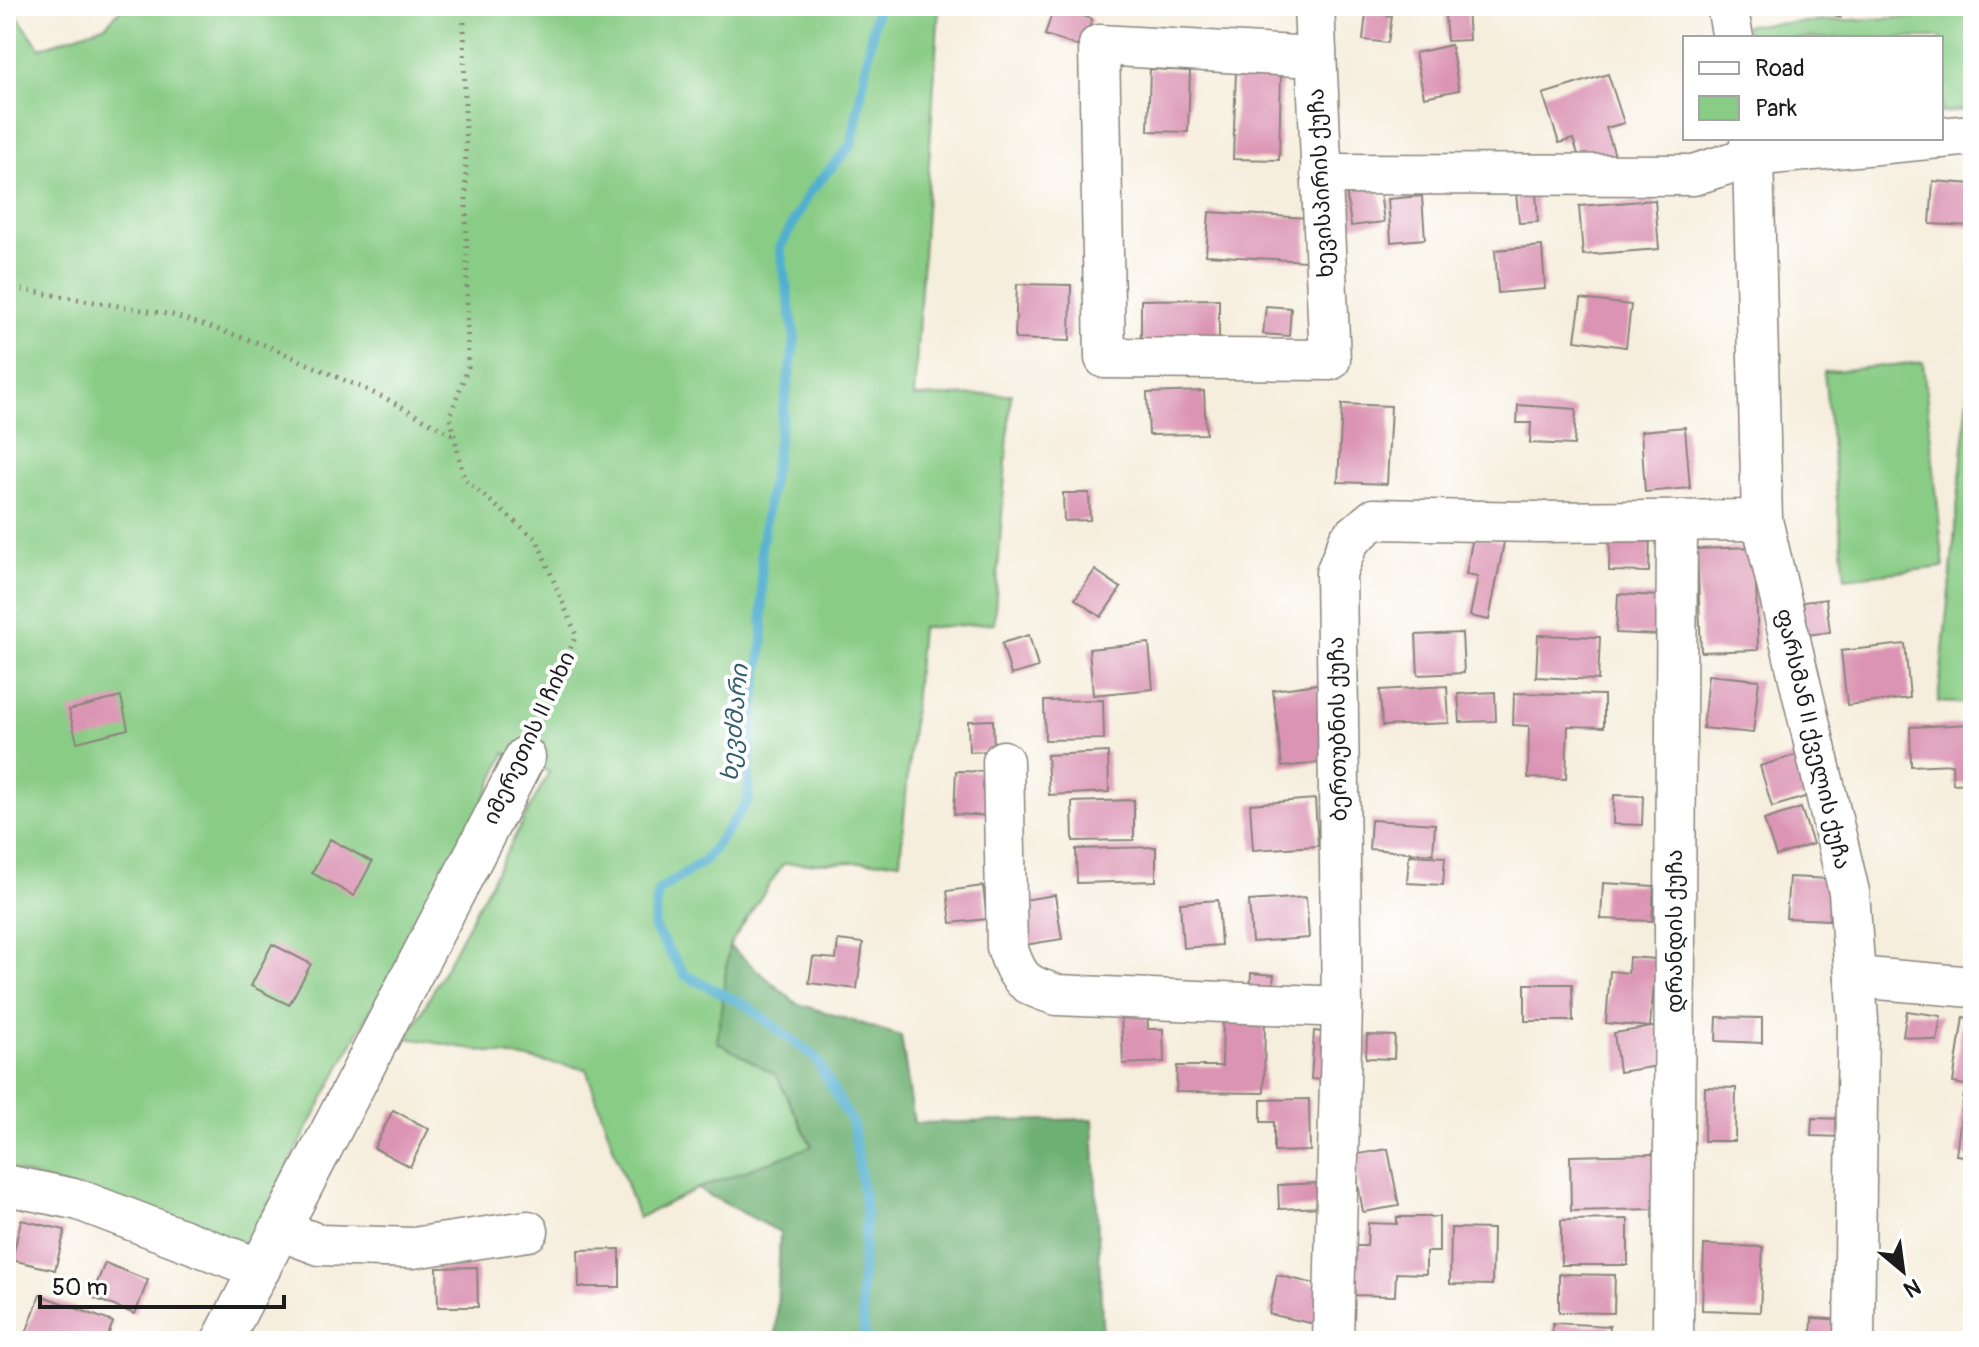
<svg xmlns="http://www.w3.org/2000/svg" width="1979" height="1347" font-family="Pangolin,'Noto Sans Georgian',sans-serif">
  <rect width="100%" height="100%" fill="#fff"/>
  <filter id="ink" filterUnits="userSpaceOnUse"><feTurbulence type="fractalNoise" baseFrequency=".0125" numOctaves="2"/><feDisplacementMap in="SourceGraphic" scale="16" xChannelSelector="R" yChannelSelector="G"/><feConvolveMatrix kernelMatrix="1 2 1 2 8 2 1 2 1" color-interpolation-filters="sRGB"/></filter>
  <filter id="wash" filterUnits="userSpaceOnUse"><feTurbulence type="fractalNoise" baseFrequency=".006" numOctaves="4" result="noise"/><feDisplacementMap in="SourceGraphic" scale="32" xChannelSelector="R" yChannelSelector="G"/><feGaussianBlur stdDeviation="1.8" result="paint"/><feColorMatrix in="noise" values="0 0 0 0 0 0 0 0 0 0 0 0 0 0 0 0 0 1.4 0 .05"/><feComposite in="paint" operator="in"/></filter>
  <g filter="url(#wash)">
    <rect width="100%" height="100%" fill="#f6eedd"/>
    <g fill="#89cc86" stroke="#527451" stroke-width="2">
      <path d="M6,6h4l30,42 66,-23 18,-19h815l-25,391 97,-3 -17,229 -73,5 -21,233 -117,3 -54,82 -12,96 59,33 36,72 -115,42 -59,29 -52,-149 -178,-31 141,-266 -44,-19 -39,89 -106,187 -113,215 -241,-76z"/>
      <path d="M1973,14v95l-32,4v-75h-193l-3,-13z"/>
      <path d="M1973,347v357l-35,-2z"/>
      <path d="M1923,362l21,205 -99,11 -21,-206z"/>
    </g>
    <path fill="#6eb073" stroke="#456648" stroke-width="2" d="M729,946l67,57 105,33 13,87 179,-4 10,222h-327l4,-109 -83,-43 115,-43 -36,-71 -59,-33z"/>
    <g fill="none" stroke-linecap="round" stroke-linejoin="round">
      <path stroke="#51afcf" stroke-width="10" d="M865,1341l-4,-47 5,-82 -13,-87 -38,-68 -68,-51 -62,-31 -31,-47 4,-37 47,-31 43,-59 3,-66 12,-96 -2,-92 34,-208 -15,-91 29,-55 43,-49 25,-138"/>
    </g>
    <g id="blocks">
      <g fill="#db94b3">
        <path d="M1444,6h23l2,34 -22,1z"/>
        <path d="M1820,6h28l-8,12z"/>
        <path d="M1054,7l38,12 -9,29 -38,-13z"/>
        <path d="M1366,13l26,3 -4,27 -25,-3z"/>
        <path d="M1451,45l8,45 -35,7 -9,-44z"/>
        <path d="M1150,69l40,2 -2,61 -40,-1z"/>
        <path d="M1236,71l45,1 -2,88 -46,-1z"/>
        <path d="M1608,74l16,49 -18,5 9,27 -33,11 -9,-27 -14,4 -16,-49z"/>
        <path d="M1933,181l40,3 -1,42 -42,-2z"/>
        <path d="M1379,185l5,37 -33,4 -5,-37z"/>
        <path d="M1536,192l2,30 -19,1 -3,-30z"/>
        <path d="M1422,196l3,43 -34,3 -3,-43z"/>
        <path d="M1655,200l4,49 -76,6 -4,-49z"/>
        <path d="M1209,212l99,6 -3,43 -99,-6z"/>
        <path d="M1542,246l3,43 -47,4 -3,-43z"/>
        <path d="M1017,284l54,1 -1,56 -55,-2z"/>
        <path d="M1219,299v47l-78,1v-47z"/>
        <path d="M1581,299l50,6 -5,42 -51,-7z"/>
        <path d="M1266,306l25,2 -2,28 -26,-2z"/>
        <path d="M1204,391l2,43 -57,1 -2,-42z"/>
        <path d="M1342,404l49,2 -4,78 -49,-2z"/>
        <path d="M1518,405l58,4 -2,36 -44,-2 1,-20h-14z"/>
        <path d="M1685,427l5,61 -45,4 -4,-61z"/>
        <path d="M1063,493h26l1,27 -26,1z"/>
        <path d="M1610,531l40,2 -1,39 -40,-1z"/>
        <path d="M1473,536l31,6 -15,78 -19,-4 8,-40 -12,-2z"/>
        <path d="M1755,547l3,103 -57,2 -4,-103z"/>
        <path d="M1095,570l26,18 -20,29 -26,-18z"/>
        <path d="M1618,594l43,2 -2,39 -43,-2z"/>
        <path d="M1826,599l4,33 -23,3 -4,-33z"/>
        <path d="M1462,633l2,40 -46,2 -2,-40z"/>
        <path d="M1029,635l9,32 -27,8 -9,-32z"/>
        <path d="M1538,635l62,2 -2,43 -62,-3z"/>
        <path d="M1149,643l4,46 -60,6 -4,-46z"/>
        <path d="M1905,644l5,54 -63,7 -6,-54z"/>
        <path d="M1708,675l51,5 -6,53 -50,-5z"/>
        <path d="M1318,684l8,78 -44,5 -9,-77z"/>
        <path d="M1447,686l2,37 -67,3 -2,-36z"/>
        <path d="M1495,692l1,29 -36,1 -2,-28z"/>
        <path d="M1514,693l90,2v32l-36,-1 -2,53 -38,-1 1,-52 -16,-1z"/>
        <path d="M121,697l7,32 -51,13 -8,-32z"/>
        <path d="M1103,700l1,39 -59,1 -1,-39z"/>
        <path d="M993,720l1,31 -25,1 -1,-31z"/>
        <path d="M1972,724l1,59 -20,1 -1,-20 -41,2 -1,-39z"/>
        <path d="M1108,752l1,40 -60,3 -2,-40z"/>
        <path d="M1796,755l12,41 -36,11 -12,-41z"/>
        <path d="M956,771l40,1 -2,44 -40,-2z"/>
        <path d="M1614,795l29,1 -1,29 -29,-1z"/>
        <path d="M1315,799l3,47 -65,4 -3,-46z"/>
        <path d="M1134,800v40l-61,1 -1,-39z"/>
        <path d="M1801,808l12,36 -37,12 -12,-36z"/>
        <path d="M1371,820l64,4 -2,30 -64,-5z"/>
        <path d="M330,839l42,23 -18,34 -42,-23z"/>
        <path d="M1156,847v34l-79,2 -1,-34z"/>
        <path d="M1409,855l36,2 -2,28 -36,-2z"/>
        <path d="M1789,877l43,2 -3,41 -43,-2z"/>
        <path d="M1603,883l51,3 -2,35 -51,-2z"/>
        <path d="M983,886l4,33 -36,4 -4,-32z"/>
        <path d="M1055,895l7,44 -44,7 -7,-44z"/>
        <path d="M1306,897l3,41 -57,4 -3,-41z"/>
        <path d="M1218,900l3,45 -38,3 -3,-45z"/>
        <path d="M838,940l25,3 -6,46 -48,-6 4,-26 23,2z"/>
        <path d="M272,944l39,20 -22,41 -38,-19z"/>
        <path d="M1629,957l27,2 -6,68 -44,-4 4,-52 18,2z"/>
        <path d="M1251,973l23,2 -2,16 -22,-1z"/>
        <path d="M1525,984h47l1,37h-48z"/>
        <path d="M1147,1009l1,20h15l1,33 -41,2 -2,-54z"/>
        <path d="M1907,1011l34,5 -4,25 -34,-5z"/>
        <path d="M1223,1016l42,1 -1,76 -88,-1 1,-26h45z"/>
        <path d="M1717,1017l45,1v25l-46,-2z"/>
        <path d="M1963,1017l10,2v67l-20,-3z"/>
        <path d="M1659,1026l6,39 -46,7 -5,-39z"/>
        <path d="M1314,1031l16,2 -3,47 -16,-1z"/>
        <path d="M1367,1035l28,1 -1,23 -28,-1z"/>
        <path d="M1705,1087l31,1 -1,53h-31z"/>
        <path d="M1964,1093l9,1v63l-17,-2z"/>
        <path d="M1309,1099l1,52 -36,1v-30h-13v-22z"/>
        <path d="M393,1110l36,19 -19,38 -36,-19z"/>
        <path d="M1812,1118l35,1 -1,18 -35,-1z"/>
        <path d="M1388,1149l11,57 -36,6 -10,-57z"/>
        <path d="M1654,1154l1,55 -84,2 -1,-55z"/>
        <path d="M1321,1183l2,24 -44,2 -1,-24z"/>
        <path d="M1397,1217h42v35h-13v22l-30,-1 -1,23 -47,-1 1,-49h18l1,-23 29,1z"/>
        <path d="M1628,1219v46h-67v-45z"/>
        <path d="M21,1220l44,10 -10,40 -43,-10z"/>
        <path d="M1451,1228l42,1 -1,56 -42,-1z"/>
        <path d="M1704,1245l59,2 -3,65 -58,-2z"/>
        <path d="M620,1249v38h-41l-1,-37z"/>
        <path d="M105,1263l43,17 -13,34 -44,-17z"/>
        <path d="M477,1267l1,40h-40l-1,-39z"/>
        <path d="M1559,1274l56,1 -1,38 -55,-1z"/>
        <path d="M1277,1275l47,11 -9,38 -46,-10z"/>
        <path d="M40,1295l73,27 -7,19h-68l-13,-5z"/>
        <path d="M1812,1318l34,2 -1,21h-34z"/>
        <path d="M1553,1323l57,3 -1,15h-57z"/>
      </g>
    </g>
  </g>
  <g filter="url(#ink)">
    <use href="#blocks" fill-opacity="0" stroke="#89857c" stroke-width="2"/>
    <g fill="none" stroke-linecap="round" stroke-linejoin="round">
      <defs>
        <g id="minor">
          <path d="M1314,6l16,354 -225,-2 -6,-313 216,12"/>
          <path d="M1727,6l6,32"/>
          <path d="M1750,138l3,18 9,364 87,372 9,129 -4,320"/>
          <path d="M1941,138l32,-3"/>
          <path d="M1321,174l372,1 60,-19 186,-18"/>
          <path d="M1003,761l4,186c11,33 17,38 50,48l285,12"/>
          <path d="M1855,977l118,10"/>
          <path d="M6,1185l73,15 181,69"/>
          <path d="M280,1230l40,15 93,3 115,-17"/>
          <path d="M222,1341l303,-584"/>
          <path d="M1333,1341l9,-334 -6,-434 13,-33 25,-21 163,3 225,-2"/>
          <path d="M1673,1341l4,-820"/>
        </g>
      </defs>
      <use href="#minor" stroke="#89857c" stroke-width="43"/>
      <g stroke="#89857c" stroke-width="5" stroke-dasharray="2 6" stroke-linecap="butt">
        <path d="M464,22l4,345 -18,49 14,63 73,61 39,95 -38,92"/>
        <path d="M6,287l166,28 91,29 122,54 68,37"/>
      </g>
      <use href="#minor" stroke="#fff" stroke-width="40"/>
    </g>
  </g>
  <g text-anchor="middle" dominant-baseline="central" stroke-width="8" stroke-linejoin="round" paint-order="stroke">
    <g font-size="22" fill="#1c1c1c" stroke="#fff">
      <text transform="translate(1321 183) rotate(-93)">ხევისპირის ქუჩა</text>
      <text transform="translate(1338 729) rotate(-91)">ბერთუბნის ქუჩა</text>
      <text transform="translate(529 738) rotate(-65)">იმერეთის II ჩიხი</text>
      <text transform="translate(1813 739) rotate(77)">ფარსმან II ქველის ქუჩა</text>
      <text transform="translate(1675 931) rotate(-90)">დრანდის ქუჩა</text>
    </g>
    <g font-size="24" font-style="italic" fill="#345e6d" stroke="#fff">
      <text transform="translate(735 723) rotate(-85)">ხევძმარი</text>
    </g>
  </g>
  <rect width="1979" height="1347" fill="none" stroke="#fff" stroke-width="32"/>
  <rect x="1683" y="36" width="260" height="104" fill="#ffffff" stroke="#a4a4a4" stroke-width="2"/>
  <rect x="1699" y="62" width="40" height="12" fill="#ffffff" stroke="#a4a4a4" stroke-width="2"/>
  <text x="1755" y="76" font-size="24" fill="#1c1c1c">Road</text>
  <rect x="1699" y="96" width="40" height="24" fill="#89cc86" stroke="#a4a4a4" stroke-width="2"/>
  <text x="1755" y="116" font-size="24" fill="#1c1c1c">Park</text>
  <g transform="translate(1903 1271) rotate(151)" stroke="#ffffff" stroke-width="6" paint-order="stroke">
  <path d="M0-6L14 30L0 20L-14 30Z" fill="#1c1c1c"/>
  <text y="-12" font-size="22" font-weight="bold" text-anchor="middle" fill="#1c1c1c">N</text>
  </g>
  <path d="M40 1295v12h244v-12" fill="none" stroke="#1c1c1c" stroke-width="4"/>
  <text x="52" y="1295" font-size="24" fill="#1c1c1c" stroke="#ffffff" stroke-width="6" paint-order="stroke">50 m</text>
</svg>
